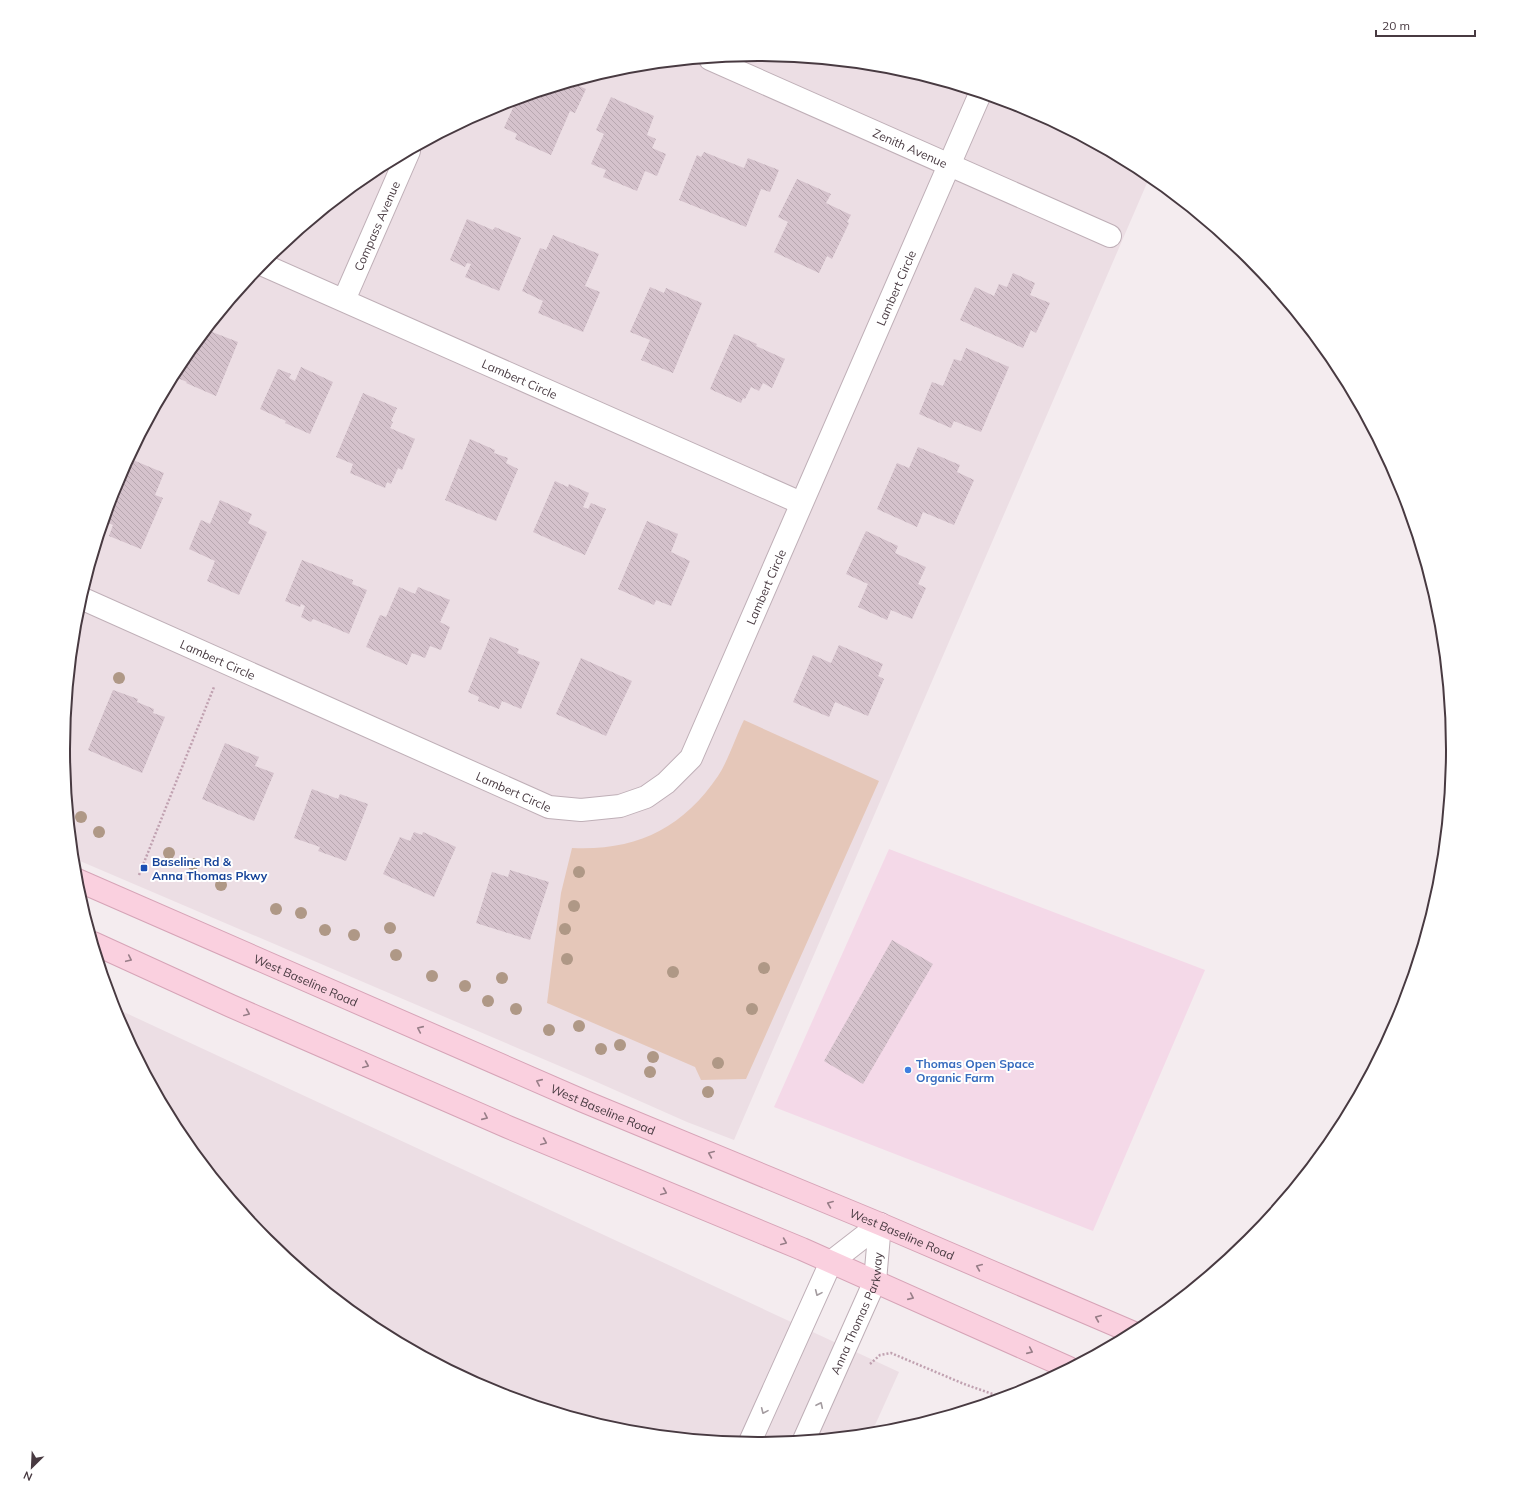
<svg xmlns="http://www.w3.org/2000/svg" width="1516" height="1499" font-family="Mulish,sans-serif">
  <defs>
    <pattern id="building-back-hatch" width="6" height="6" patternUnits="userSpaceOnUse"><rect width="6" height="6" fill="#d5c2cc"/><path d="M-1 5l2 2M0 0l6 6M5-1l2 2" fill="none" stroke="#b8a7b0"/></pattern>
  </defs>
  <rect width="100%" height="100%" fill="#f4ecef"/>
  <g fill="#ecdee4">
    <path d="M758,54l136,13 130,40 121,64 5,5 -416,964 -47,-18 -97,-43 -517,-221 -10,-109 13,-135 40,-131 64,-120 86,-105 106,-87 120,-64 131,-40z"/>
    <path d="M113,1007l786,365 -28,62 -113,11 -136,-13 -130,-40 -121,-64 -105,-87 -86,-105 -65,-121z"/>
  </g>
  <path fill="#f4d9e8" d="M889,849l316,121 -112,261 -319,-124z"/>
  <path fill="#e5c7b9" d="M744,720l135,61 -133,298 -45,1 -6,-13 -148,-64 14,-110 11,-45c64,3 110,-19 146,-72 10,-15 18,-40 26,-56z"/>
  <g fill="url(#building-back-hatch)">
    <path d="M572,83l14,6 -11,24 -5,-2 -19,44 -36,-16 2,-5 -13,-6 13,-29z"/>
    <path d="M611,97l43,19 -7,19 9,4 -4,9 14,6 -9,22 -12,-5 -8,20 -34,-14 3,-7 -15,-6 13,-30 -8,-4z"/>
    <path d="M704,152l40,16 4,-10 31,12 -9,22 -9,-3 -15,38 -67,-27 18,-45 4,2z"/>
    <path d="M797,179l34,15 -5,9 25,12 -4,7 2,1 -17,36 -5,-3 -8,17 -45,-21 14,-30 -10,-5z"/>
    <path d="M467,219l26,11 2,-3 26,11 -22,53 -34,-14 6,-13 -4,-1 -2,4 -15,-7z"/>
    <path d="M553,235l46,19 -14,32 15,6 -17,40 -45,-19 5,-12 -21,-10 18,-43 6,2z"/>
    <path d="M1013,273l22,10 -5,12 20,8 -14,30 -5,-3 -8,18 -63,-28 15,-33 19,9 5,-12 8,3z"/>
    <path d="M650,287l14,6 2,-5 36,15 -29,70 -32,-13 9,-20 -20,-8z"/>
    <path d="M207,330l31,12 -22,54 -30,-13 1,-1 -14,-6 7,-13z"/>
    <path d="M734,334l23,10 -1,2 29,13 -13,29 -9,-5 -4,8 -8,-4 -6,12 -2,-1 -2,5 -31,-14z"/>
    <path d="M966,348l43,19 -28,65 -27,-11 -3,7 -32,-14 13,-32 11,4 11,-27 7,2z"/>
    <path d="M301,367l32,15 -23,52 -25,-11 1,-2 -26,-12 18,-40 13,5 -2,4 6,3z"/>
    <path d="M363,393l34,15 -6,13 2,1 -3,6 25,11 -13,31 -4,-2 -7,16 -4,-2 -2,6 -35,-15 3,-9 -17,-7z"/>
    <path d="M470,439l25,11 -1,3 14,5 -2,5 12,6 -22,52 -51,-21z"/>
    <path d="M918,447l42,18 -3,7 17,8 -20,45 -31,-13 -6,15 -40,-18 20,-46 12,5z"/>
    <path d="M133,460l31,13 -9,22 8,3 -22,51 -32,-13 4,-11 -7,-3 1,-2 -2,-1 11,-36 2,-5 6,3z"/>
    <path d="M555,481l13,6 1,-3 20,9 -6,14 5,2 3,-6 15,6 -21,46 -52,-23z"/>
    <path d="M220,500l32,14 -4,9 19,9 -28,63 -32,-14 8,-20 -26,-12 12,-29 9,4z"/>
    <path d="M647,521l31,13 -7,18 19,9 -19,45 -15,-6 -2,5 -36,-16z"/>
    <path d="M866,531l32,15 -3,7 31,14 -8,17 8,4 -14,31 -21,-9 -4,10 -29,-13 10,-23 -22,-10z"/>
    <path d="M302,560l51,20 -1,4 15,6 -18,44 -36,-15 -2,3 -10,-5 4,-11 -4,-2 -1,3 -15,-6z"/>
    <path d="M399,587l16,7 3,-7 32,13 -10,22 10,5 -9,23 -11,-4 -5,12 -13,-5 -5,12 -41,-18 14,-32 6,2z"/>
    <path d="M490,637l29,12 -2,4 23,9 -19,47 -19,-8 -3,8 -21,-8 1,-4 -11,-5z"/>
    <path d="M839,645l44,19 -5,12 6,3 -16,37 -33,-14 -6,15 -36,-15 20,-47 18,8z"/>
    <path d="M581,658l51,23 -26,55 -50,-22z"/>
    <path d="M70,674l5,2 -7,17z"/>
    <path d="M113,690l25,9 -1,3 17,7 -1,4 12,4 -23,56 -54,-23z"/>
    <path d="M225,743l34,14 -4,9 19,7 -20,48 -52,-22z"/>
    <path d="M312,789l26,10 2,-5 28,10 -22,57 -28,-10 2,-4 -26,-9z"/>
    <path d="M414,832l8,3 1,-3 33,15 -22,50 -51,-23 17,-37 10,4z"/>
    <path d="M510,870l39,12 -19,58 -54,-17 16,-51 16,5z"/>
    <path d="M892,940l41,24 -70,120 -39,-23z"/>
  </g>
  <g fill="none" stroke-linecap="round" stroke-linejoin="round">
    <defs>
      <g id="minor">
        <path id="s1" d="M710,59l400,177"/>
        <path id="s2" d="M261,264l540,239"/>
        <path id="s3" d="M344,300l65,-149"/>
        <path id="s4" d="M81,598l468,209 32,3 39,-4 26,-9 20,-14 25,-25 289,-664"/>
        <path id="s5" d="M804,1440l71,-159 5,-57"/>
        <path d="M749,1444l82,-182 49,-38"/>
      </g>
      <g id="secondary">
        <path id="s6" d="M75,879l508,222 297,123 254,109"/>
        <path d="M93,943l138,63 277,121 294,122 267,119"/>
      </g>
    </defs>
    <use href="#minor" stroke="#bfafb7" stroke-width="24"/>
    <use href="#secondary" stroke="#d6a4b7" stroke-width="24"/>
    <g stroke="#c0a1b0" stroke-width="2.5" stroke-dasharray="2 2" stroke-linecap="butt">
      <path d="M139,875l75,-188"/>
      <path d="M870,1364l10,-9 11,-2 73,31 40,14"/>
    </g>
    <use href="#minor" stroke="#fff" stroke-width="22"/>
    <use href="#secondary" stroke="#fad0df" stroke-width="22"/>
  </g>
  <g fill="#af9886">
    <circle cx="119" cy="678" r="6"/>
    <circle cx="81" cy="817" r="6"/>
    <circle cx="99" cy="832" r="6"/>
    <circle cx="169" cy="853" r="6"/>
    <circle cx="193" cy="864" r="6"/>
    <circle cx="579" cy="872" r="6"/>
    <circle cx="221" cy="885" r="6"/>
    <circle cx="574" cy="906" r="6"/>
    <circle cx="276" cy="909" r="6"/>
    <circle cx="301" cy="913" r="6"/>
    <circle cx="390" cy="928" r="6"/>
    <circle cx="565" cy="929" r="6"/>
    <circle cx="325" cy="930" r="6"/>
    <circle cx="354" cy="935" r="6"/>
    <circle cx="396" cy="955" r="6"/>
    <circle cx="567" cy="959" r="6"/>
    <circle cx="764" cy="968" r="6"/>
    <circle cx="673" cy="972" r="6"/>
    <circle cx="432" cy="976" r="6"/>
    <circle cx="502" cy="978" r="6"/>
    <circle cx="465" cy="986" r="6"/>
    <circle cx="488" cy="1001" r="6"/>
    <circle cx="516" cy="1009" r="6"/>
    <circle cx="752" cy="1009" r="6"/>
    <circle cx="579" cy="1026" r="6"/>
    <circle cx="549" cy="1030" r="6"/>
    <circle cx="620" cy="1045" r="6"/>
    <circle cx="601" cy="1049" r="6"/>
    <circle cx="653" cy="1057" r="6"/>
    <circle cx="718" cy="1063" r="6"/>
    <circle cx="650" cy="1072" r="6"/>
    <circle cx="708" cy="1092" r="6"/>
  </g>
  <defs><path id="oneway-chevron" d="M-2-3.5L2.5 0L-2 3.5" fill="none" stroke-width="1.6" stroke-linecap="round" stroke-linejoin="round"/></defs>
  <g stroke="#987e88">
    <use href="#oneway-chevron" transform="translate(129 959) rotate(25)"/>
    <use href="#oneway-chevron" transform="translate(247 1013) rotate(23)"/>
    <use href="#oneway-chevron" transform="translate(420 1029) rotate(-156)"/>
    <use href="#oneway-chevron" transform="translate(366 1065) rotate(23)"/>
    <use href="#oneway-chevron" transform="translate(539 1082) rotate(-156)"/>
    <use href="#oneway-chevron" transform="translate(485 1117) rotate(24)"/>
    <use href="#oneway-chevron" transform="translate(544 1142) rotate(23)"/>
    <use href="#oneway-chevron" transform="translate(711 1154) rotate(-157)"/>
    <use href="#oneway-chevron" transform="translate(664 1192) rotate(23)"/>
    <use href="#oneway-chevron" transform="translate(830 1204) rotate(-158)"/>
    <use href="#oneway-chevron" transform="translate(784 1242) rotate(23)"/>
    <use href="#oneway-chevron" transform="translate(979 1267) rotate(-157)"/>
    <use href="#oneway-chevron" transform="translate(911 1297) rotate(24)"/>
    <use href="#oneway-chevron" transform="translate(1098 1318) rotate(-157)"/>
    <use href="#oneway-chevron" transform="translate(1030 1351) rotate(24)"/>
  </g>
  <g stroke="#a49ca0">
    <use href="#oneway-chevron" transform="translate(818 1293) rotate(114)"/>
    <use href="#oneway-chevron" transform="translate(820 1405) rotate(-65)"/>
    <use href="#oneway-chevron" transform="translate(764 1411) rotate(114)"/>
  </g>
  <rect fill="#1a4fb4" stroke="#fff" stroke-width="1.5" x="140" y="864" width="8" height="8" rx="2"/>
  <circle fill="#3f7fe0" stroke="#fff" stroke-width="1.5" cx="908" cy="1070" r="4"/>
  <g text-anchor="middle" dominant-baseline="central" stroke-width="4" stroke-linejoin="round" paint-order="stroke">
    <g font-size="12" fill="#483a41" stroke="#fff">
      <text stroke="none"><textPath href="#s1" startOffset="219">Zenith Avenue</textPath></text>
      <text stroke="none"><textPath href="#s3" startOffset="81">Compass Avenue</textPath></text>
      <text stroke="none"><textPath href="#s4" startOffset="1184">Lambert Circle</textPath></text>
      <text stroke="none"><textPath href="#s2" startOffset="283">Lambert Circle</textPath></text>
      <text stroke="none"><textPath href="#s4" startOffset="858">Lambert Circle</textPath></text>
      <text stroke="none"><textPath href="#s4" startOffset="150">Lambert Circle</textPath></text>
      <text stroke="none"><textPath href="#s4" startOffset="474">Lambert Circle</textPath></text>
      <text stroke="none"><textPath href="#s6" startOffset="252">West Baseline Road</textPath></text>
      <text stroke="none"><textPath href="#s6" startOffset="576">West Baseline Road</textPath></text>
      <text stroke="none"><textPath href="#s6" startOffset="900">West Baseline Road</textPath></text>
      <text stroke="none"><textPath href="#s5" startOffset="138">Anna Thomas Parkway</textPath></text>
    </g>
    <g font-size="12" font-weight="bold" fill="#164399" stroke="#fff" text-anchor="start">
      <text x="152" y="861">Baseline Rd &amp;<tspan x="152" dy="14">Anna Thomas Pkwy</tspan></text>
    </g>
    <g font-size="12" font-weight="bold" fill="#366cbe" stroke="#fff" text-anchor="start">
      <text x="916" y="1063">Thomas Open Space<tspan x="916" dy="14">Organic Farm</tspan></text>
    </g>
  </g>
  <path d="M0 0H1516V1499H0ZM70 749a688 688 0 1 1 1376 0a688 688 0 1 1-1376 0Z" fill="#fff" fill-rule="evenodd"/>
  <path fill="none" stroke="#483a41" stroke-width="2" d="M70 749a688 688 0 1 1 1376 0a688 688 0 1 1-1376 0Z"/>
  <g transform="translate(32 1467) rotate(204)" stroke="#ffffff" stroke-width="3" paint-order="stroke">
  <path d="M0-3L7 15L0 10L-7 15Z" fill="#483a41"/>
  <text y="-6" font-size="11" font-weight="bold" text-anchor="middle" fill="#483a41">N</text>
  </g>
  <path d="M1376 30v6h99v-6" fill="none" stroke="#483a41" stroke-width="2"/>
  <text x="1382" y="30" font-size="12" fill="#483a41" stroke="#ffffff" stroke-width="3" paint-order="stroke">20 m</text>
</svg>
